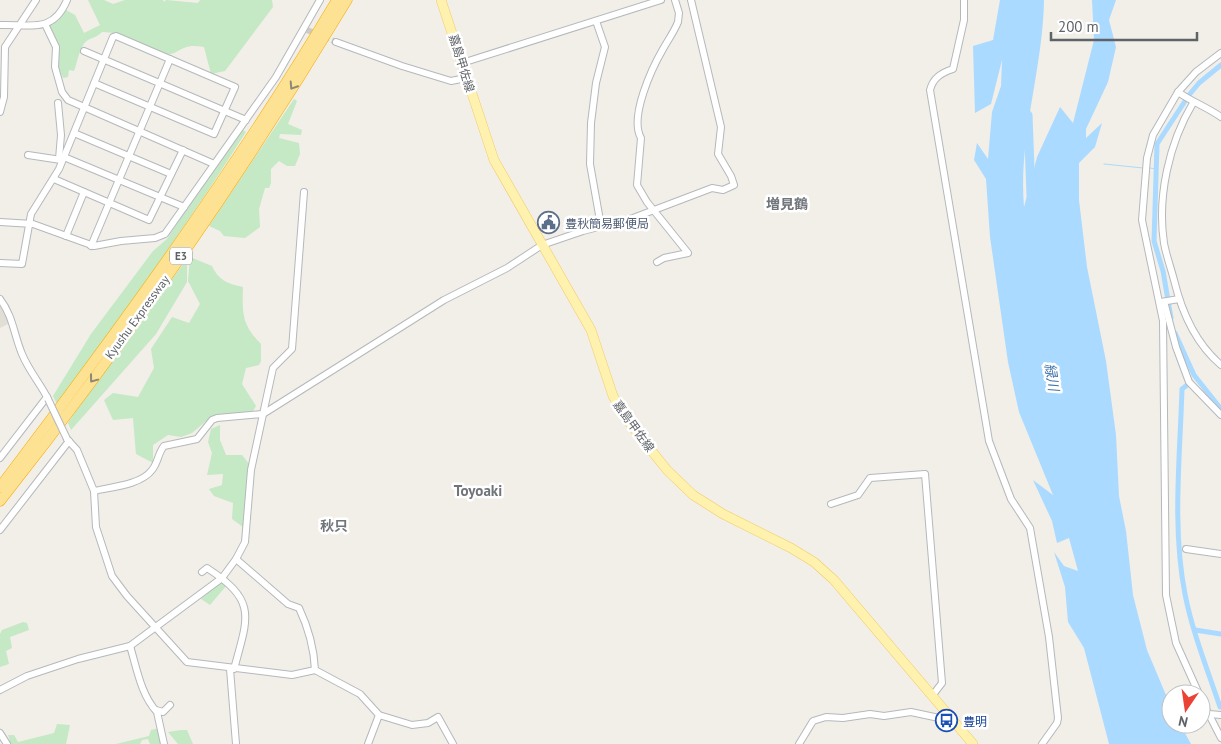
<svg xmlns="http://www.w3.org/2000/svg" width="1221" height="744" font-family="'PT Sans','Noto Sans JP',sans-serif">
  <rect width="100%" height="100%" fill="#f1efe8"/>
  <path fill="#e1ded6" d="M0,302l9,17 -1,5 -8,4z"/>
  <g fill="#c5e8c5">
    <path d="M88,0h16l9,4 12,-4h38l1,2 2,-2 32,3 2,-3h72l1,7 -48,64 -14,3 -7,-27c-7,-1 -13,-2 -20,1 -6,2 -10,7 -18,6 -23,-4 -38,-22 -64,-22 -5,5 -8,5 -14,8 -8,4 -11,24 -14,31l-5,-1 -1,7 -5,1 -5,-12 1,-22 -11,-20 10,-3 8,-11 9,5 9,18 16,-8z"/>
    <path d="M294,99l3,2 -9,23 14,6 -1,5 -21,-1 -1,4 20,5 1,11 -5,12h-8l-8,-5 -8,8v14l-2,5h-4l-6,21 1,18 -15,11 -21,-2 -4,-5 -11,-5z"/>
    <path d="M243,130l3,2c-59,93 -123,183 -189,272l-4,-8 38,-62 62,-83 14,-12 47,-72z"/>
    <path d="M190,257l22,9c6,14 16,18 31,21 -1,27 -1,38 18,57v17l-2,4 -13,3 -4,16 14,22 -3,5 -41,5 -20,17 -11,4 -13,-2 -15,10v18l-17,-9 -3,-36 -20,2 -9,-20 9,-7 25,4 16,-29 -3,-19 21,-32 17,6 11,-19 -12,-23z"/>
    <path d="M187,259v23l-31,52 -85,96 -3,-7 15,-23z"/>
    <path d="M220,425v15l6,15h16l8,10 -7,62 -11,-8 1,-16 -19,-7 -5,-7 13,-4 1,-11 -16,1 5,-22 -4,-11 3,-13z"/>
    <path d="M222,581l5,4 -17,20 -9,-6z"/>
    <path d="M23,622l4,1 2,7 -19,7 2,11 -6,3 3,13 -9,3v-33l2,-4z"/>
    <path d="M57,724l13,1 -4,19h-55l-3,-9h6l4,7 36,-9z"/>
    <path d="M159,728l3,16h-12l-2,-5 -6,1 -2,4h-24l33,-8 2,-6z"/>
    <path d="M181,730h6l6,14h-15l-10,-12z"/>
  </g>
  <path fill="#aadaff" d="M1000,0h44c-1,69 -26,138 -20,207l13,-50 23,-50 13,16 21,-83 -2,-40h24l-7,20 7,27 -8,35 -22,47v9l16,-15 -7,24 -16,16v37l8,67 19,94 10,74 3,61 7,35 7,64 14,55 24,57v17h9l11,20h-82l-25,-96 -16,-26 -3,-35 -11,-35 10,14 14,5 -9,-33 -12,5 -5,-22 -19,-41 20,15 -34,-83 -11,-50 -18,-125 -4,-58 -12,-19 3,-17 11,16 4,-47 9,-26 1,-26 -11,44 -16,9 -2,-67 20,-6z"/>
  <g fill="none" stroke-linecap="round" stroke-linejoin="round">
    <g stroke="#aadaff" stroke-width="1">
      <path d="M1104,164l39,4"/>
      <path d="M1150,168l6,1"/>
    </g>
    <g stroke="#aadaff" stroke-width="5">
      <path d="M1171,318l-8,-47 -9,-30 3,-97 32,-49 10,-12 22,-18"/>
      <path d="M1175,333l19,42 27,34"/>
      <path d="M1191,382l-9,7c-2,68 -10,139 3,205 7,37 23,77 35,113"/>
      <path d="M1195,630l26,4"/>
    </g>
    <path stroke="#aadaff" stroke-width="9" d="M1028,115l3,80"/>
    <path stroke="#ccccc8" stroke-width="6" stroke-dasharray="6 3" stroke-linecap="butt" d="M307,30l29,12"/>
    <defs>
      <g id="minor">
        <path d="M964,0v20l-11,49c-12,4 -20,9 -23,21l59,351 22,58 19,29 19,109 9,81 -1,5 -15,21"/>
        <path d="M596,21l9,26 -9,36 -5,40 -1,41 11,62"/>
        <path d="M45,24l11,23 -1,20 7,25 6,8 146,64"/>
        <path d="M0,25c30,-1 53,9 67,-25"/>
        <path d="M336,42l66,24 49,15 15,-3"/>
        <path d="M84,51l162,69"/>
        <path d="M462,63l199,-63"/>
        <path d="M1178,92c14,10 29,15 43,25"/>
        <path d="M58,103l3,32 -2,24"/>
        <path d="M1193,103c-24,40 -36,94 -29,140 2,12 7,25 10,37 8,33 21,63 47,85"/>
        <path d="M0,112l4,-15 1,-50 31,-47"/>
        <path d="M74,133l97,41"/>
        <path d="M28,155l33,5"/>
        <path d="M64,157l120,50"/>
        <path d="M54,179l95,41 34,-70"/>
        <path d="M0,222l33,2 61,22 27,-5 34,-3 10,-4 111,-157 44,-77"/>
        <path d="M66,236l18,-44"/>
        <path d="M91,246l79,-187"/>
        <path d="M657,262l7,-4 24,-5 -41,-51 -10,-17 4,-47c-12,-21 11,-70 22,-89 5,-9 11,-17 15,-27l1,-9 -4,-13"/>
        <path d="M0,263l22,1 9,-50 28,-45 54,-132 3,-1 119,51 -21,47 -120,-51"/>
        <path d="M0,299c13,17 14,36 22,55 7,17 18,29 26,45"/>
        <path d="M1161,302l18,-3"/>
        <path d="M1165,305l11,42 13,35 32,33"/>
        <path d="M67,439l10,11 17,41 2,36 16,49 15,20 60,66 105,13 23,-5 45,24 19,21 33,10 16,-2 10,-6 15,27"/>
        <path d="M0,458l47,-61"/>
        <path d="M94,491c17,-4 47,-6 58,-21 6,-7 6,-17 12,-24l33,-7 15,-19 5,-2 46,-4 181,-114 63,-32 35,-23 41,-14 50,-13 79,-30 11,2 11,-5 -3,-9 -13,-22 3,-27 -30,-127"/>
        <path d="M831,504l27,-9 12,-17 55,-4 17,209 -10,13"/>
        <path d="M0,530l69,-89"/>
        <path d="M1186,549l35,5"/>
        <path d="M236,559l52,45 11,4c10,21 15,40 16,62"/>
        <path d="M202,572l5,-4c51,33 41,49 27,101"/>
        <path d="M130,646c7,23 11,49 27,66l7,32"/>
        <path d="M230,669l6,75"/>
        <path d="M0,690l27,-14 51,-17 52,-13 92,-68 14,-19 9,-17 6,-72 22,-102 19,-19 12,-157"/>
        <path d="M1199,694l-23,-51 -10,-48 -3,-274 -21,-101 5,-62 6,-23 25,-43 18,-20 25,-19"/>
        <path d="M1201,699l20,39"/>
        <path d="M156,710l7,2 7,-7"/>
        <path d="M1209,714l12,1"/>
        <path d="M0,733l7,11"/>
        <path d="M368,744l11,-29"/>
        <path d="M799,744l14,-23 13,-4 17,1 27,-4 14,2 27,-4 42,9"/>
      </g>
      <path id="major" d="M441,0l53,160 97,170 22,66 14,24 40,50 26,25 30,19 68,34 23,14 20,18 139,164"/>
      <g id="highway">
        <path d="M0,487c119,-157 236,-317 337,-487"/>
        <path d="M0,501c126,-159 242,-327 347,-501"/>
      </g>
    </defs>
    <use href="#minor" stroke="#b5b8bc" stroke-width="8"/>
    <use href="#major" stroke="#f2c960" stroke-width="10"/>
    <use href="#highway" stroke="#f9ab00" stroke-width="11"/>
    <use href="#minor" stroke="#fff" stroke-width="6"/>
    <use href="#major" stroke="#fff2af" stroke-width="9"/>
    <use href="#highway" stroke="#fde293" stroke-width="10"/>
    <defs>
      <path id="minor-bridge" d="M48,399l19,40"/>
    </defs>
    <use href="#minor-bridge" stroke="#b5b8bc" stroke-width="8" stroke-linecap="butt"/>
    <use href="#minor-bridge" stroke="#fff" stroke-width="6"/>
  </g>
  <defs><path id="oneway-chevron" d="M-2-3.5L2.5 0L-2 3.5" fill="none" stroke-width="1.6" stroke-linecap="round" stroke-linejoin="round" transform="scale(1.25)"/></defs>
  <g stroke="#8e8975">
    <use href="#oneway-chevron" transform="translate(293 86) rotate(123)"/>
    <use href="#oneway-chevron" transform="translate(93 379) rotate(127)"/>
  </g>
  <defs>
    <symbol id="civic-ring" viewBox="-11 -11 22 22"><circle r="9.5" fill="#fff" stroke="#5c6f8a" stroke-width="1.5"/><path d="M-.6-6.5H3V-4.5H.6V-3L4-1V1h2V6H-6V1h2V-1L-.6-3ZM-1.2 2.5V6h2.4V2.5Z" fill="#5c6f8a"/></symbol>
    <symbol id="bus-ring" viewBox="-11 -11 22 22"><circle r="9.5" fill="#fff" stroke="#1a4fb4" stroke-width="1.5"/><path d="M-5-6H5V4H4V6H2V4H-2V6H-4V4H-5ZM-3.5-4V0h7V-4ZM-3.5 1.2v1.5H-2V1.2ZM2 1.2v1.5H3.5V1.2Z" fill="#1a4fb4"/></symbol>
  </defs>
  <g fill-rule="evenodd">
    <use href="#civic-ring" x="536" y="210" width="25" height="25"/>
    <use href="#bus-ring" x="934" y="708" width="25" height="25"/>
  </g>
  <g text-anchor="middle" dominant-baseline="central" stroke-width="5" stroke-linejoin="round" paint-order="stroke">
    <rect fill="#fff" stroke="#8f9295" stroke-width="1" x="170" y="247.5" width="22" height="17" rx="4"/>
    <g font-size="11" font-weight="bold" fill="#5f6368">
      <text x="181" y="256">E3</text>
    </g>
    <g font-size="12" fill="#5f6368" stroke="#fff">
      <text transform="translate(462 63) rotate(73)">嘉島甲佐線</text>
      <text transform="translate(137 317) rotate(-54)">Kyushu Expressway</text>
      <text transform="translate(634 426) rotate(54)">嘉島甲佐線</text>
    </g>
    <g font-size="12" fill="#4e5e75" stroke="#fff" text-anchor="start">
      <text x="565" y="223">豊秋簡易郵便局</text>
    </g>
    <g font-size="12" fill="#164399" stroke="#fff" text-anchor="start">
      <text x="963" y="721">豊明</text>
    </g>
    <g font-size="14" font-weight="bold" fill="#70757a" stroke="#fff">
      <text x="787" y="204">増見鶴</text>
      <text x="334" y="526">秋只</text>
    </g>
    <g font-size="14" font-style="italic" fill="#4174aa" stroke="#fff">
      <text transform="translate(1052 377) rotate(81)">緑川</text>
    </g>
    <g font-size="15" font-weight="bold" fill="#70757a" stroke="#fff">
      <text x="478" y="490">Toyoaki</text>
    </g>
  </g>
  <g transform="translate(1186 709) rotate(193)"><circle r="24" fill="#ffffff" stroke="#bfc1c3"/>
  <path d="M0-4L9 19L0 12L-9 19Z" fill="#ea4335"/>
  <text y="-8" font-size="14" font-weight="bold" text-anchor="middle" fill="#5f6368">N</text>
  </g>
  <path d="M1051 32v8h146v-8" fill="none" stroke="#5f6368" stroke-width="2.5"/>
  <text x="1058" y="32" font-size="15" fill="#5f6368" stroke="#ffffff" stroke-width="4" paint-order="stroke">200 m</text>
</svg>
